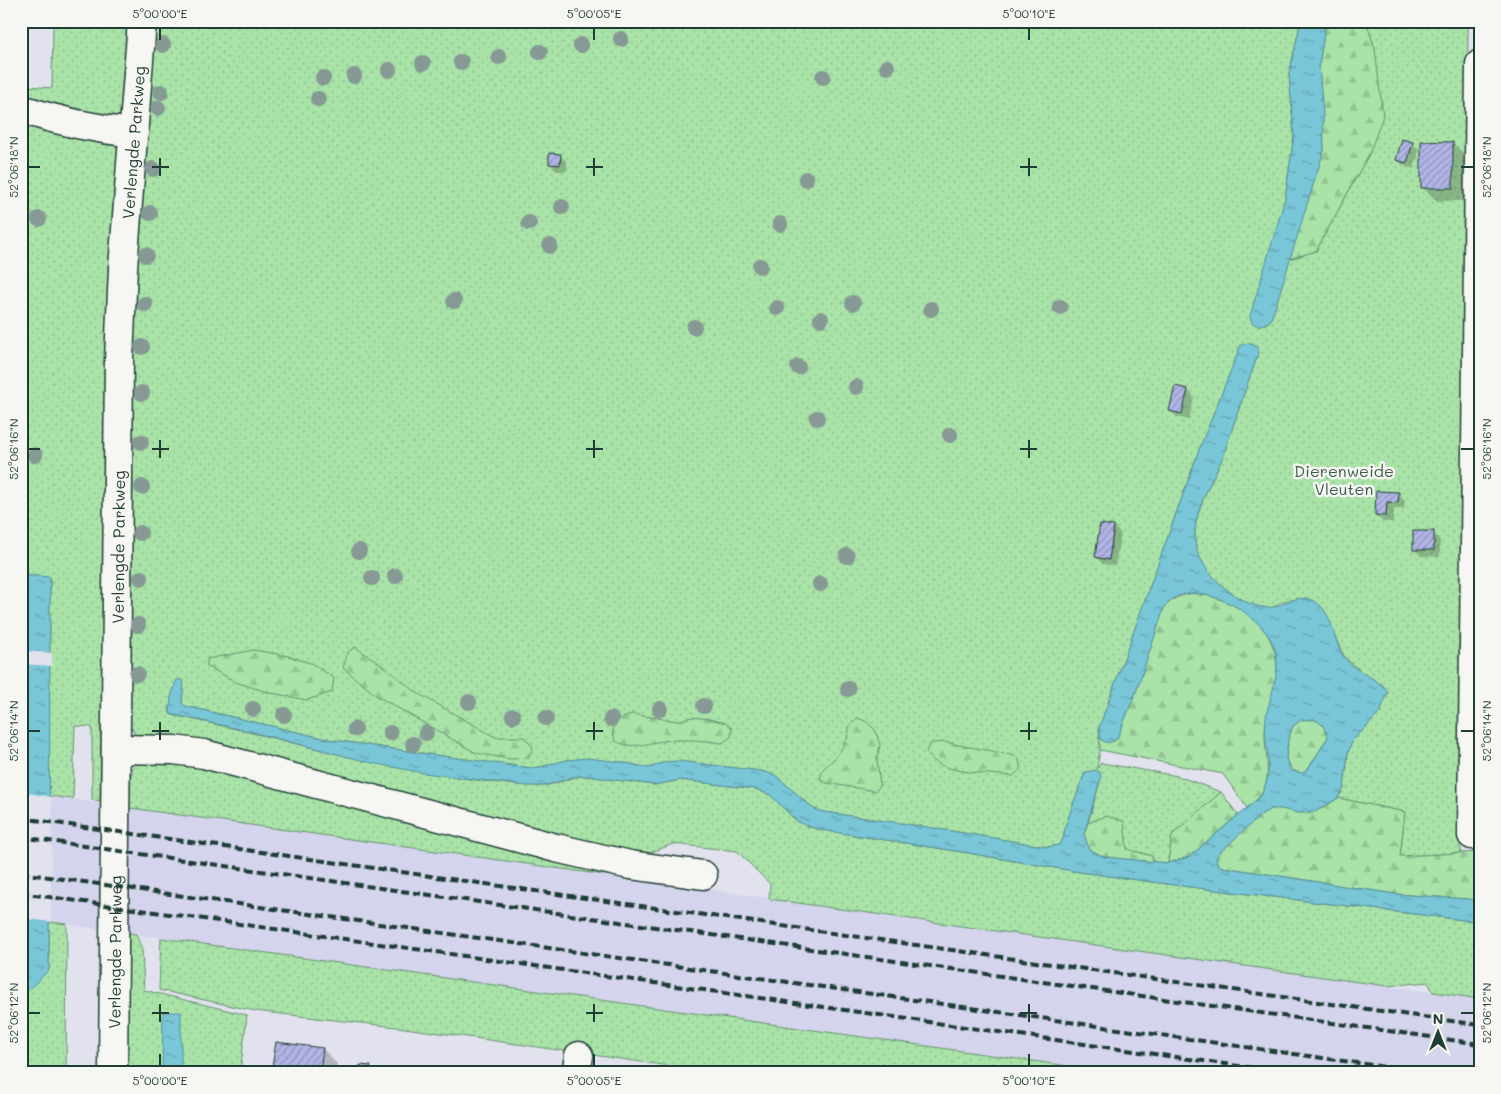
<svg xmlns="http://www.w3.org/2000/svg" width="1501" height="1094" font-family="Mali,sans-serif">
  <defs>
    <pattern id="grass-dots" width="8" height="8" patternUnits="userSpaceOnUse" patternTransform="scale(1.25)"><rect width="8" height="8" fill="#a9e3a8"/><path d="M2 2h.1M6 6h.1" fill="none" stroke="#91c491" stroke-width="1.8" stroke-linecap="round"/></pattern>
    <pattern id="forest-firs" width="22" height="20" patternUnits="userSpaceOnUse" patternTransform="scale(1.25)"><rect width="22" height="20" fill="#a9e3a8"/><path d="M5 1l3.5 6h-7zM16 11l3.5 6h-7z" fill="#91c491"/></pattern>
    <pattern id="water-ripples" width="26" height="14" patternUnits="userSpaceOnUse" patternTransform="scale(1.25)"><rect width="26" height="14" fill="#79c6d8"/><path d="M2 4q2-2 4 0t4 0M15 11q2-2 4 0t4 0" fill="none" stroke="#63a2b0"/></pattern>
    <pattern id="building-hatch" width="6" height="6" patternUnits="userSpaceOnUse" patternTransform="scale(1.25)"><rect width="6" height="6" fill="#b2b5e6"/><path d="M-1 1l2-2M0 6l6-6M5 7l2-2" fill="none" stroke="#9094bb"/></pattern>
  </defs>
  <rect width="100%" height="100%" fill="#e2e2ee"/>
  <filter id="ink" filterUnits="userSpaceOnUse"><feTurbulence type="fractalNoise" baseFrequency=".02" numOctaves="2"/><feDisplacementMap in="SourceGraphic" scale="10" xChannelSelector="R" yChannelSelector="G"/><feConvolveMatrix kernelMatrix="1 2 1 2 8 2 1 2 1" color-interpolation-filters="sRGB"/></filter>
  <g filter="url(#ink)">
    <path fill="#d4d4ec" d="M21,792l1459,207v74h-362l-1097,-155z"/>
    <g fill="url(#grass-dots)" stroke="#64906e">
      <path d="M53,21h1248l-12,53 5,61 -9,64 -15,55 -6,71 6,-4 4,-10 15,-52 27,-8 54,-99 5,-103 -9,-28h102l-3,461 -7,356 4,15 -62,3 5,-44 -67,-14 6,-10 4,-35 4,-12 36,-49 -5,-7 -19,-11 -19,-16 -25,-52c-11,-9 -27,-8 -40,-3 -2,1 -4,3 -6,4 -8,2 -19,-1 -26,-4 -23,-11 -52,-37 -53,-65 -2,-27 18,-58 28,-82 12,-35 23,-70 36,-104l-18,-7 -42,105 -100,278 1,22 -3,19 4,-6 77,13 43,16 -49,43 -4,28 -15,-1 -1,-6 -25,-7 -21,-33 -18,7 13,-45 -16,-6 -19,52 -3,15 -4,6 -11,2 -121,-20 -103,-15 -10,-3 -39,-34 -14,-4 -83,-10 -13,1 -16,6 -28,-6 -54,-2 -27,7 -9,1 -111,-15 -93,-14 -142,-33 -3,-3v-23l-6,1 -7,30 3,4c95,19 187,48 283,62 28,4 58,9 87,9 15,-1 29,-10 44,-10l68,9 26,-5 76,9 14,6 28,27 18,7 146,23 111,19 101,14 306,37v77l-47,-7 -5,-10 -41,4 -618,-87 1,-15 -33,-33 -64,-7 -39,15 -498,-122 -4,-9 -31,-1 -1,74 -8,-1v-73l-17,-1 -2,73 -24,-3 1,-219 -29,-2v-451l6,-38 25,2z"/>
      <path d="M183,757l494,122 -1,6 -546,-77c0,-18 -3,-36 9,-49z"/>
      <path d="M49,922l18,2 -1,149h-45v-76l28,-28z"/>
      <path d="M126,933l10,1 6,15 2,41 103,25 -7,58h-113z"/>
      <path d="M161,938l957,135h-400l-313,-45 -150,-17 -96,-21z"/>
    </g>
    <g fill="url(#forest-firs)" stroke="#64906e">
      <path d="M1326,21h40l9,28 8,67 -13,36 -54,99 -27,8 35,-109 -5,-85z"/>
      <path d="M1193,593c45,5 90,36 83,86 -2,18 -10,34 -11,52 -1,30 13,56 -18,77l-24,-34 -123,-24 -1,-14 2,4 16,-2 19,-46 28,-84c8,-10 16,-12 29,-15z"/>
      <path d="M355,647l20,13 44,34 76,43h29l9,10 -4,11 -19,1 -34,-6 -99,-57 -34,-28 5,-16z"/>
      <path d="M254,650l34,6 25,8 21,14 -2,14 -25,8 -36,-7 -33,-10 -31,-17v-7z"/>
      <path d="M632,714l45,7 15,-4 17,2 17,4 6,5 -1,9 -9,6c-19,-3 -38,-4 -58,-2 -18,2 -31,9 -49,0l-2,-9 1,-10z"/>
      <path d="M858,718l9,4 8,8 5,15 -3,14 3,27 -5,5 -49,-8 -6,-4 3,-10 15,-14 9,-16 3,-14z"/>
      <path d="M1314,719l9,6 5,12c-9,13 -14,26 -25,37l-11,-4 -6,-11 2,-20 5,-13 8,-6z"/>
      <path d="M945,742c24,6 49,8 73,15l3,12 -8,7c-19,-2 -54,-3 -70,-10 -8,-3 -13,-9 -17,-15l5,-8z"/>
      <path d="M1221,792l17,23 -49,42 -21,6 4,-28z"/>
      <path d="M1338,798l67,14 -5,44 80,-4v48l-85,-6 -173,-27 -5,-4 -1,-5 2,-4c11,-10 41,-42 54,-45 6,-2 13,1 19,2 18,6 32,-2 47,-13z"/>
      <path d="M1106,816l18,5 3,28 25,7 1,6 -49,-5 -15,-8 -5,-15 4,-11z"/>
    </g>
    <g fill="url(#water-ripples)" stroke="#558f96" fill-rule="evenodd">
      <path d="M1301,21h25l-7,44 4,49 1,36 -50,161 -4,10c-7,4 -11,6 -18,2l-2,-7 35,-117 9,-64 -5,-61z"/>
      <path d="M1248,343l8,3 3,6c-13,34 -24,69 -36,104 -10,24 -30,55 -28,82 1,28 30,54 53,65 7,3 18,6 26,4 13,-4 25,-13 40,-6 20,11 18,39 30,56 11,16 32,19 44,35l-8,21 -28,28 -4,12 -4,35 -6,10 -23,14 -17,1 -16,-4h-10l-9,4 -45,41 -2,4 1,5 5,4 173,27 85,6v22l-306,-37 -101,-14 -111,-19 -146,-23 -18,-7 -28,-27 -14,-6 -76,-9 -25,5 -69,-9h-10l-32,10h-17l-103,-13 -52,-10 -128,-33 -74,-16 1,-17 5,-16 3,-2 5,3 -2,21 3,3 142,33 93,14 111,15 9,-1 27,-7 20,-2 34,4 28,6 16,-6 13,-1 83,10 14,4 39,34 10,3 103,15 121,20 11,-2 4,-6 3,-15 19,-52 11,-2 4,2 1,6 -17,56 5,15 15,8 64,6 21,-6 72,-61c3,-7 6,-14 7,-22 2,-19 -5,-38 -2,-57 4,-22 14,-41 10,-64 -7,-34 -65,-69 -98,-57 -6,2 -10,7 -14,12l-28,84 -19,47c-6,4 -9,5 -16,1l-2,-12 100,-278 42,-105zM1314,719l9,6 5,13c-9,12 -14,25 -25,35l-11,-2 -6,-12 2,-20 5,-13 8,-6z"/>
      <path d="M21,575l29,2 -1,393 -28,27z"/>
      <path d="M163,1012h18v61h-19z"/>
    </g>
    <g fill="#e2e2ee">
      <path d="M21,651l31,2v13l-31,-2z"/>
      <path d="M21,792l31,5 -1,125 -30,-4z"/>
    </g>
    <g fill="#0003">
      <path d="M1412,143l7,7 -5,19 -10,-3 -7,-7z"/>
      <path d="M1453,143l14,14v44h-30l-15,-14z"/>
      <path d="M560,155l7,7v9h-10l-7,-7z"/>
      <path d="M1188,390l6,7 -5,23 -12,-3 -7,-7z"/>
      <path d="M1378,492l20,1 7,7 -1,9h-10l-1,13h-10l-7,-7z"/>
      <path d="M1101,525l13,2 7,7 -6,32 -12,-2 -7,-7z"/>
      <path d="M1433,533l7,7v17l-19,-1 -7,-7z"/>
      <path d="M277,1044l46,5 14,15 -1,9h-63z"/>
      <path d="M371,1068l5,5h-16z"/>
    </g>
    <g fill="url(#building-hatch)" stroke="#1f3d34">
      <path d="M1402,139l11,3 -6,21 -11,-3z"/>
      <path d="M1421,141l32,1v46h-32z"/>
      <path d="M549,153l12,1 -1,11 -11,-1z"/>
      <path d="M1175,386l13,3 -6,25 -13,-3z"/>
      <path d="M1376,491l23,1 -1,11 -11,-1 -1,14 -11,-1z"/>
      <path d="M1100,524l14,2 -5,34 -14,-3z"/>
      <rect x="1413" y="531" width="21" height="19"/>
      <path d="M276,1042l47,6 -3,25 -48,-6z"/>
      <path d="M360,1065l11,1 -1,7h-11z"/>
      <path d="M272,1067l19,3 23,3h-42z"/>
    </g>
    <g fill="none" stroke-linecap="round" stroke-linejoin="round">
      <defs>
        <g id="minor">
          <path d="M21,109c37,12 74,20 113,24"/>
          <path d="M116,749l58,1 30,4 352,94 74,17 73,10"/>
          <path d="M1472,835l8,-771"/>
          <path id="s1" d="M113,1073l6,-713 4,-92 19,-247"/>
          <path d="M576,1073l3,-17"/>
        </g>
      </defs>
      <use href="#minor" stroke="#1f3d34" stroke-width="31"/>
      <use href="#minor" stroke="#f6f6f2" stroke-width="28"/>
      <g stroke="#1f3d34" stroke-width="4" stroke-dasharray="8 4" stroke-linecap="butt">
        <path d="M21,818l1459,207"/>
        <path d="M21,837l1459,207"/>
        <path d="M21,873l1407,200"/>
        <path d="M21,893l1267,180"/>
      </g>
    </g>
    <g fill="#869994">
      <circle cx="621" cy="39" r="8"/>
      <circle cx="163" cy="45" r="8"/>
      <circle cx="581" cy="45" r="8"/>
      <circle cx="540" cy="52" r="8"/>
      <circle cx="499" cy="57" r="8"/>
      <circle cx="461" cy="62" r="8"/>
      <circle cx="423" cy="63" r="8"/>
      <circle cx="887" cy="67" r="8"/>
      <circle cx="389" cy="70" r="8"/>
      <circle cx="354" cy="76" r="8"/>
      <circle cx="823" cy="77" r="8"/>
      <circle cx="323" cy="78" r="8"/>
      <circle cx="161" cy="92" r="8"/>
      <circle cx="318" cy="99" r="8"/>
      <circle cx="158" cy="108" r="8"/>
      <circle cx="153" cy="169" r="8"/>
      <circle cx="806" cy="179" r="8"/>
      <circle cx="562" cy="207" r="8"/>
      <circle cx="150" cy="213" r="8"/>
      <circle cx="39" cy="219" r="8"/>
      <circle cx="529" cy="223" r="8"/>
      <circle cx="780" cy="224" r="8"/>
      <circle cx="550" cy="246" r="8"/>
      <circle cx="146" cy="255" r="8"/>
      <circle cx="760" cy="266" r="8"/>
      <circle cx="454" cy="301" r="8"/>
      <circle cx="853" cy="303" r="8"/>
      <circle cx="145" cy="304" r="8"/>
      <circle cx="1060" cy="307" r="8"/>
      <circle cx="777" cy="308" r="8"/>
      <circle cx="931" cy="309" r="8"/>
      <circle cx="821" cy="319" r="8"/>
      <circle cx="694" cy="327" r="8"/>
      <circle cx="142" cy="347" r="8"/>
      <circle cx="798" cy="367" r="8"/>
      <circle cx="856" cy="387" r="8"/>
      <circle cx="142" cy="393" r="8"/>
      <circle cx="817" cy="418" r="8"/>
      <circle cx="950" cy="435" r="8"/>
      <circle cx="141" cy="442" r="8"/>
      <circle cx="35" cy="455" r="8"/>
      <circle cx="142" cy="487" r="8"/>
      <circle cx="140" cy="533" r="8"/>
      <circle cx="359" cy="551" r="8"/>
      <circle cx="847" cy="556" r="8"/>
      <circle cx="395" cy="576" r="8"/>
      <circle cx="141" cy="578" r="8"/>
      <circle cx="372" cy="578" r="8"/>
      <circle cx="820" cy="584" r="8"/>
      <circle cx="138" cy="625" r="8"/>
      <circle cx="137" cy="674" r="8"/>
      <circle cx="848" cy="689" r="8"/>
      <circle cx="469" cy="702" r="8"/>
      <circle cx="704" cy="706" r="8"/>
      <circle cx="253" cy="709" r="8"/>
      <circle cx="660" cy="709" r="8"/>
      <circle cx="284" cy="715" r="8"/>
      <circle cx="513" cy="716" r="8"/>
      <circle cx="546" cy="718" r="8"/>
      <circle cx="611" cy="719" r="8"/>
      <circle cx="355" cy="729" r="8"/>
      <circle cx="390" cy="733" r="8"/>
      <circle cx="426" cy="733" r="8"/>
      <circle cx="413" cy="744" r="8"/>
    </g>
  </g>
  <path fill="none" stroke="#1f3d34" stroke-width="2" d="M160,28v12M594,28v12M1029,28v12M160,158v18M594,158v18M1029,158v18M28,167h12M152,167h17M586,167h17M1020,167h17M1461,167h13M160,440v18M594,440v18M1029,440v18M28,449h12M152,449h17M586,449h17M1020,449h17M1461,449h13M160,722v18M594,722v18M1029,722v18M28,731h12M152,731h17M586,731h17M1020,731h17M1461,731h13M160,1004v18M594,1004v18M1029,1004v18M28,1013h12M152,1013h17M586,1013h17M1020,1013h17M1461,1013h13M160,1054v12M594,1054v12M1029,1054v12"/>
  <g text-anchor="middle" dominant-baseline="central" stroke-width="5" stroke-linejoin="round" paint-order="stroke">
    <g font-size="16" fill="#1f3d34" stroke="#f6f6f2">
      <text stroke="none"><textPath href="#s1" startOffset="931">Verlengde Parkweg</textPath></text>
      <text stroke="none"><textPath href="#s1" startOffset="526">Verlengde Parkweg</textPath></text>
      <text stroke="none"><textPath href="#s1" startOffset="121">Verlengde Parkweg</textPath></text>
    </g>
    <g font-size="16" fill="#3b5e4b" stroke="#f6f6f2">
      <text x="1344" y="470">Dierenweide<tspan x="1344" dy="18">Vleuten</tspan></text>
    </g>
  </g>
  <rect width="1501" height="1094" fill="none" stroke="#f6f6f2" stroke-width="55"/>
  <g transform="translate(1438 1032)" stroke="#f6f6f2" stroke-width="4" paint-order="stroke">
  <path d="M0-4L9 19L0 12L-9 19Z" fill="#1f3d34"/>
  <text y="-8" font-size="14" font-weight="bold" text-anchor="middle" fill="#1f3d34">N</text>
  </g>
  <rect x="28" y="28" width="1446" height="1038" fill="none" stroke="#1f3d34" stroke-width="2"/>
  <g font-size="12" text-anchor="middle" fill="#1f3d34">
    <text x="160" y="18">5°00'00"E</text>
    <text x="594" y="18">5°00'05"E</text>
    <text x="1029" y="18">5°00'10"E</text>
    <text transform="translate(14 167) rotate(-90)" y="4">52°06'18"N</text>
    <text transform="translate(1487 167) rotate(-90)" y="4">52°06'18"N</text>
    <text transform="translate(14 449) rotate(-90)" y="4">52°06'16"N</text>
    <text transform="translate(1487 449) rotate(-90)" y="4">52°06'16"N</text>
    <text transform="translate(14 731) rotate(-90)" y="4">52°06'14"N</text>
    <text transform="translate(1487 731) rotate(-90)" y="4">52°06'14"N</text>
    <text transform="translate(14 1013) rotate(-90)" y="4">52°06'12"N</text>
    <text transform="translate(1487 1013) rotate(-90)" y="4">52°06'12"N</text>
    <text x="160" y="1085">5°00'00"E</text>
    <text x="594" y="1085">5°00'05"E</text>
    <text x="1029" y="1085">5°00'10"E</text>
  </g>
</svg>
